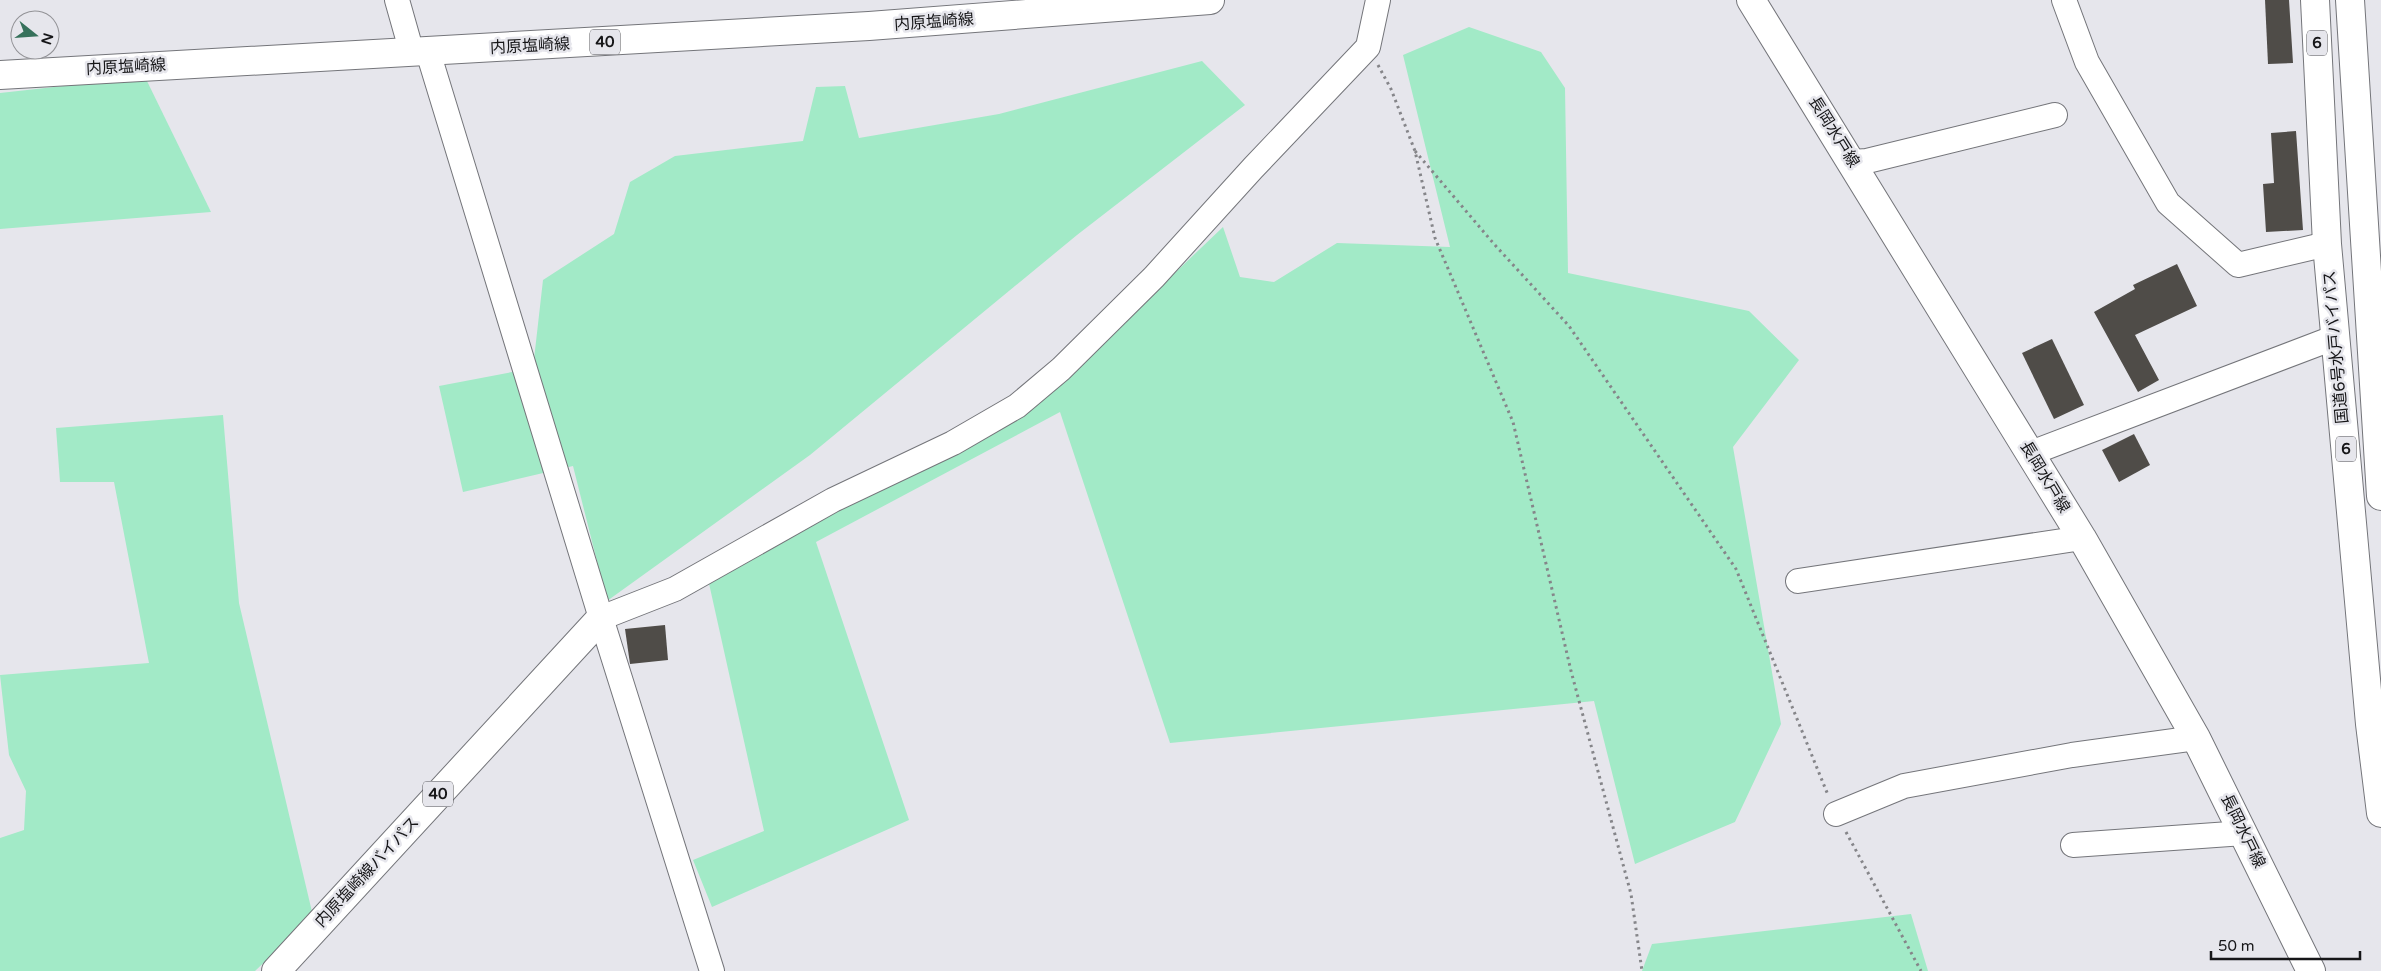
<svg xmlns="http://www.w3.org/2000/svg" width="2381" height="971" font-family="'Varela Round','Noto Sans JP',sans-serif">
  <rect width="100%" height="100%" fill="#e6e6ec"/>
  <g fill="#a2eac7">
    <path d="M1469,27l72,25 24,36 3,185 181,38 50,49 -66,87 48,277 -46,98 -100,42 -41,-163 -424,42 -110,-331 -244,130 93,278 -197,87 -19,-47 71,-29 -56,-252 321,-167 194,-185 17,50 34,5 63,-39 113,4 -47,-192z"/>
    <path d="M1202,61l43,44 -168,130 -267,220 -203,146 -34,-135 -110,26 -24,-106 94,-18 10,-88 71,-46 16,-52 45,-26 128,-15 13,-54 29,-1 14,52 140,-24z"/>
    <path d="M145,77l66,135 -211,17v-136z"/>
    <path d="M223,415l16,188 74,313 -58,55h-255v-133l24,-8 2,-39 -17,-36 -9,-80 149,-12 -35,-181h-54l-4,-54z"/>
    <path d="M1911,914l17,57h-286l10,-27z"/>
  </g>
  <g fill="#4f4c48">
    <path d="M2265,0h24l4,63 -25,1z"/>
    <path d="M2296,131l7,99 -37,2 -3,-48 11,-1 -3,-50z"/>
    <path d="M2177,264l20,42 -62,29 24,45 -21,12 -44,-80 41,-23 -2,-4z"/>
    <path d="M2052,339l32,66 -30,14 -32,-66z"/>
    <path d="M2134,434l16,31 -31,17 -17,-32z"/>
    <path d="M665,625l3,35 -38,4 -5,-35z"/>
  </g>
  <g fill="none" stroke-linecap="round" stroke-linejoin="round">
    <defs>
      <g id="minor">
        <path d="M397,0l15,53"/>
        <path d="M2064,0l23,62 81,141 70,62 89,-21"/>
        <path d="M428,52l173,566 111,353"/>
        <path d="M1852,162l15,-1 188,-46"/>
        <path d="M2031,453l305,-116"/>
        <path d="M1798,581l284,-43"/>
        <path d="M601,618l74,-29 158,-89 120,-57 64,-37 44,-37 93,-92 99,-109 115,-121 10,-47"/>
        <path d="M1836,814l68,-28 168,-31 124,-17"/>
        <path d="M2073,845l171,-12"/>
      </g>
      <g id="major">
        <path d="M1751,0l331,538 114,200 115,233"/>
        <path d="M0,75l869,-49 341,-26"/>
        <path d="M276,971l325,-353"/>
      </g>
      <g id="highway">
        <path d="M2315,0l12,244 43,480 11,89"/>
        <path d="M2350,0l31,496"/>
      </g>
    </defs>
    <use href="#minor" stroke="#74757a" stroke-width="26"/>
    <use href="#major" stroke="#74757a" stroke-width="30"/>
    <use href="#highway" stroke="#74757a" stroke-width="30"/>
    <g stroke="#858589" stroke-width="3" stroke-dasharray="2.5 4" stroke-linecap="butt">
      <path d="M1378,65l13,24 24,62 20,87 78,184 58,249 60,223 11,77"/>
      <path d="M1415,151l79,93 75,82 167,243 92,226"/>
      <path d="M1846,832l75,139"/>
    </g>
    <use href="#minor" stroke="#fff" stroke-width="24"/>
    <use href="#major" stroke="#fff" stroke-width="28"/>
    <use href="#highway" stroke="#fff" stroke-width="28"/>
  </g>
  <g text-anchor="middle" dominant-baseline="central" stroke-width="5" stroke-linejoin="round" paint-order="stroke">
    <g fill="#e6e6ec" stroke="#545458" stroke-width="1">
      <rect x="590" y="29.5" width="30" height="25" rx="4"/>
      <rect x="2307" y="30.5" width="20" height="25" rx="4"/>
      <rect x="2336" y="436.5" width="20" height="25" rx="4"/>
      <rect x="423" y="781.5" width="30" height="25" rx="4"/>
    </g>
    <g font-size="15" font-weight="bold" fill="#161618">
      <text x="605" y="42">40</text>
      <text x="2317" y="43">6</text>
      <text x="2346" y="449">6</text>
      <text x="438" y="794">40</text>
    </g>
    <g font-size="16" fill="#161618" stroke="#e6e6ec">
      <text transform="translate(934 22) rotate(-4)">内原塩崎線</text>
      <text transform="translate(530 46) rotate(-3)">内原塩崎線</text>
      <text transform="translate(126 67) rotate(-3)">内原塩崎線</text>
      <text transform="translate(1834 132) rotate(58)">長岡水戸線</text>
      <text transform="translate(2336 347) rotate(-95)">国道6号水戸バイパス</text>
      <text transform="translate(2045 477) rotate(59)">長岡水戸線</text>
      <text transform="translate(2243 831) rotate(64)">長岡水戸線</text>
      <text transform="translate(367 872) rotate(-47)">内原塩崎線バイパス</text>
    </g>
  </g>
  <g transform="translate(35 35) rotate(107)"><circle r="24" fill="#e6e6ec" stroke="#939397"/>
  <path d="M0-4L9 19L0 12L-9 19Z" fill="#36715b"/>
  <text y="-8" font-size="14" font-weight="bold" text-anchor="middle" fill="#161618">N</text>
  </g>
  <path d="M2211 951v8h149v-8" fill="none" stroke="#161618" stroke-width="2.5"/>
  <text x="2218" y="951" font-size="15" fill="#161618" stroke="#e6e6ec" stroke-width="4" paint-order="stroke">50 m</text>
</svg>
